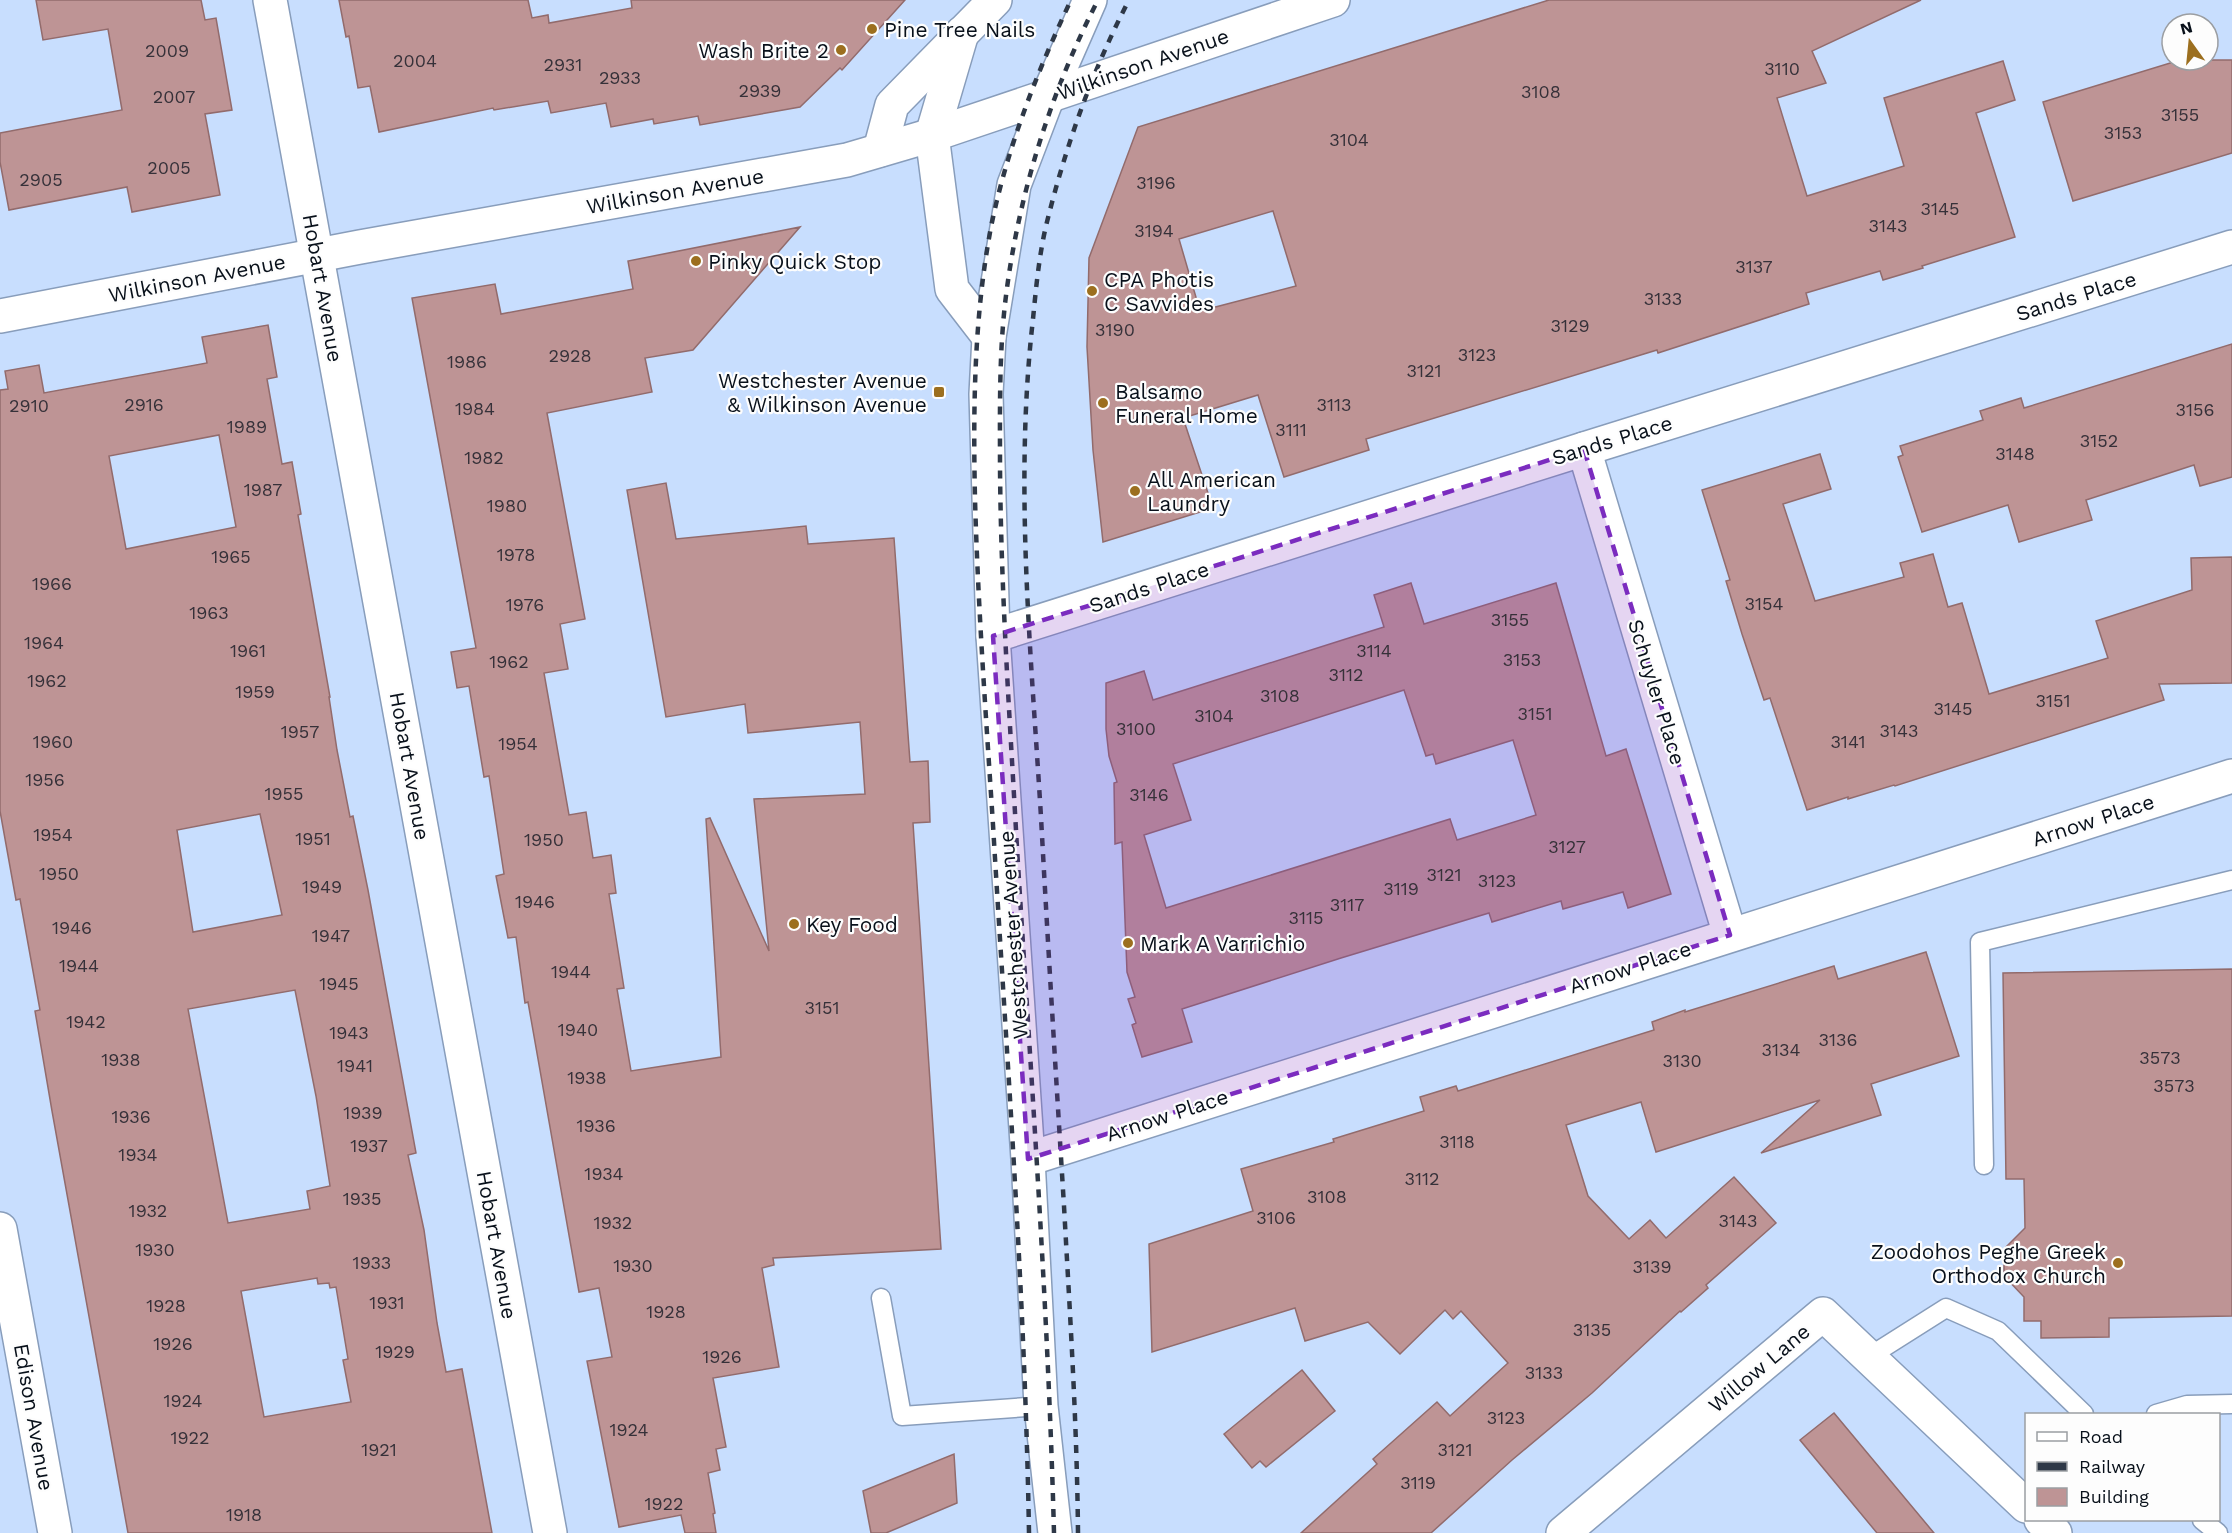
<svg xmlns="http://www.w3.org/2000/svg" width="2232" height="1533" font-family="'Work Sans',sans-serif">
  <rect width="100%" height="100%" fill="#c8defe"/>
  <g fill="#be9495" stroke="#926b6c" stroke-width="1.5" fill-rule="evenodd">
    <path d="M36,0h165l4,20 11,-2 16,92 -27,4 15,81 -88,17 -5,-25 -118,23 -9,-48v-29l122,-23 -14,-81 -65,11z"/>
    <path d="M339,0h189l4,18 16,-3 1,8 83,-15 -1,-8h274l-63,70 -2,-2 -40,39 -100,18 -2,-9 -44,8 -1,-5 -42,8 -5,-24 -55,10 -3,-12 -54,9 -1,-2 -114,24 -9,-46 -12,2 -9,-52 -3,1z"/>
    <path d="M1549,0h372l-109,51 14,32 -49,15 30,98 97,-30 -20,-68 119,-37 12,39 -39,13 39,124 -93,29 1,2 -40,12 -3,-9 -74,22 3,11 -151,49 -1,-3 -291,89 3,11 -85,27 -26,-82 -75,23 30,90 -110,34 -10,-92 -6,-103 2,-89 49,-131zM1273,211l23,75 -96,25 -21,-72z"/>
    <path d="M2180,60h52v93l-159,48 -30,-99z"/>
    <path d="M800,227l-107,123 -48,8 7,34 -105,21 38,206 -25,5 8,45 -24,4 25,142 17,-3 7,46 18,-3 5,38 -7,1 15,94 -7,1 14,82 90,-14 -15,-238 4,-1 59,133 -15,-152 111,-5 -5,-72 -112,11 -3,-29 -79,13 -39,-227 39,-7 10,56 130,-13 2,18 86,-6 16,224 18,-1 2,61 -17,1 28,426 -168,9 1,7 -12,3 17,99 -66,11 13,69 -10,2 4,21 -12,3 7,40 -2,1 3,19h-31l-4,-18 -62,12 -32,-166 25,-4 -13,-69 -20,4 -51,-290 -3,1 -9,-66 -8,1 -12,-62 8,-2 -15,-98 -5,1 -15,-91 -12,2 -6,-36 25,-4 -64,-350 83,-14 6,30 132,-25 -5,-28z"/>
    <path d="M268,325l9,52 -10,2 15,85 10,-2 9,52 -3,1 32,182h-1l8,53 13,67 3,-1 15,74 48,263 -8,2 16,75 13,93 9,49 16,-3 30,164h-364l-76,-422 -17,-100 5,-1 -20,-111 -4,1 -16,-89v-421l8,-1 -3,-18 34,-6 5,28 163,-30 -5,-26zM219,435l17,92 -110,22 -17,-93zM260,814l22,101 -89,17 -16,-102zM295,990l21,106 14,90 -23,5 3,18 -82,14 -40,-214zM317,1278l1,6 11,-1 1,5 6,-1 12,72 -5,1 8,42 -87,15 -23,-126z"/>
    <path d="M2232,344v133l-32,9 -6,-21 -108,35 6,20 -73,22 -11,-37 -86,27 -24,-75 5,-2 -3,-9 83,-26 -3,-9 41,-13 3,10z"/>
    <path d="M1820,454l11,35 -48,15 32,97 89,-24 -4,-14 33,-9 15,53 14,-4 27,91 119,-36 -12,-37 96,-31 -1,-32 41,-1v126l-73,1 5,16 -269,86 -1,-1 -46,14v-2l-41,13 -37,-112 -6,2 -22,-66 -16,-53 4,-1 -28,-90z"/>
    <path d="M1411,583l13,41 132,-41 50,173 20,-7 45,145 -43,14 -5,-16 -60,17 -2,-8 -69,21 -3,-9 -148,45 -159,51 10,33 -50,15 -10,-32 4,-2 -8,-24 7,-2 -8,-25 -5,-130 -7,2 -1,-61 3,-1 -8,-26 -3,-27v-46l38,-12 9,29 199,-63 32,-10 -10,-32zM1404,690l22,66 7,-2 3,10 77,-24 23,75 -79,25 -7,-21 -284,89 -22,-73 47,-15 -18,-56z"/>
    <path d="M1926,952l33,104 -88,28 10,31 -120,38 59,-53 -164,52 -15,-50 -75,23 22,71 41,43 21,-19 16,18 68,-61 42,46 -70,62 2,3 -27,24 -1,-1 -88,82 -80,67 -81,73h-130l76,-69 -4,-5 64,-57 13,14 58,-53 -47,-52 -8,8 -8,-9 -45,44 -32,-32 -63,19 -10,-33 -143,44 -3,-108 104,-33 -12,-42 93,-27 -1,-3 91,-28 -4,-14 36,-11 2,5 196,-61 -2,-8 33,-12v2l149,-46 4,13z"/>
    <path d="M2232,969v347l-123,2v19l-68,1v-17h-17v-24l-20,-21v-27l21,-21 -1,-49h-18l-3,-206z"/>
    <path d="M1302,1370l33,41 -69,56 -6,-6 -8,7 -28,-34z"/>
    <path d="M1834,1413l100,120h-57l-77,-93z"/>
    <path d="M954,1454l3,49 -71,30h-15l-8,-42z"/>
  </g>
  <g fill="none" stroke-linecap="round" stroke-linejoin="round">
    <defs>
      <g id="lane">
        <path d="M1984,1165l-4,-223 252,-62"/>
        <path d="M881,1298l21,118 139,-10"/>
        <path d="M1867,1358l79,-50 52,23 86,83"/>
        <path d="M2156,1414l31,-9 45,-1"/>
        <path d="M2202,1520l16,13"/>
      </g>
      <g id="street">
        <path d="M270,0l280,1533"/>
        <path d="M962,33l-30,102 20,154 37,48"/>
        <path d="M880,150l12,-45 103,-105"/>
        <path d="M0,316l360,-69 487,-87 85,-25 401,-135"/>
        <path d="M1584,449l146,486"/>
        <path d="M993,636l591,-187 648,-202"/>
        <path d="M1028,1159l1204,-383"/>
        <path d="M0,1229l55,304"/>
        <path d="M2041,1520l14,13"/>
        <path d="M1563,1533l260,-219 203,192"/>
      </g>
      <path id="secondary" d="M1055,1533l-14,-127 -13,-247 -35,-523 -7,-242 3,-57 25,-152 34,-89 42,-96"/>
    </defs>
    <use href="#lane" stroke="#889dbb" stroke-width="21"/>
    <use href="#street" stroke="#889dbb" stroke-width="36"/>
    <use href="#secondary" stroke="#889dbb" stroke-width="36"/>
    <use href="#lane" stroke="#fff" stroke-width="18"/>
    <use href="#street" stroke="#fff" stroke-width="33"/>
    <use href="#secondary" stroke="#fff" stroke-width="33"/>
    <g stroke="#2e3847" stroke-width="4.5" stroke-dasharray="8 8" stroke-linecap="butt">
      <path d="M1029,1533c-4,-236 -22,-472 -36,-708 -7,-109 -15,-217 -18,-326 -2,-91 -1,-182 16,-272 16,-79 46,-155 80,-227"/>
      <path d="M1054,1533c-6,-228 -23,-456 -37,-685 -7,-127 -16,-253 -17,-381 0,-54 -1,-109 5,-163 12,-105 45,-211 93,-304"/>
      <path d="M1078,1533c-1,-109 -8,-218 -14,-327 -8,-130 -16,-259 -23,-389 -10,-166 -27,-333 -8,-498 3,-31 6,-63 13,-93 19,-78 46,-155 83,-226"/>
    </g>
  </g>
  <path fill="#7b2cbf" fill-opacity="0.2" stroke="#7b2cbf" stroke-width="4.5" stroke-dasharray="12 8" stroke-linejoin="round" d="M1584,449l146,486 -702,224 -35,-523z"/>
  <g fill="#9c6f1f" stroke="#fdfdfd" stroke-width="2">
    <circle cx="872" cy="29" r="6"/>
    <circle cx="841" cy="50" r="6"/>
    <circle cx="696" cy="261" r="6"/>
    <circle cx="1092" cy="291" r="6"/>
    <rect x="933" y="386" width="12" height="12" rx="3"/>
    <circle cx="1103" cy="403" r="6"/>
    <circle cx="1135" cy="491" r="6"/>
    <circle cx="794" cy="924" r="6"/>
    <circle cx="1128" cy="943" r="6"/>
    <circle cx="2118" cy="1263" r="6"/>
  </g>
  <g text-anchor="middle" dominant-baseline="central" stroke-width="4.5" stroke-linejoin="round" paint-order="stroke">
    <g font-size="18" fill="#363139">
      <text x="167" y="50">2009</text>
      <text x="415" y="60">2004</text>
      <text x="563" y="64">2931</text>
      <text x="1782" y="68">3110</text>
      <text x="620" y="77">2933</text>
      <text x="760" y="90">2939</text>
      <text x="1541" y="91">3108</text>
      <text x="174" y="96">2007</text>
      <text x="2180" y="114">3155</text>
      <text x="2123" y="132">3153</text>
      <text x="1349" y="139">3104</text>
      <text x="169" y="167">2005</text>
      <text x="41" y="179">2905</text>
      <text x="1156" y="182">3196</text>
      <text x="1940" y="208">3145</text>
      <text x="1888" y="225">3143</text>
      <text x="1154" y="230">3194</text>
      <text x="1754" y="266">3137</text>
      <text x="1663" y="298">3133</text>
      <text x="1570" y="325">3129</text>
      <text x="1115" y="329">3190</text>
      <text x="1477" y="354">3123</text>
      <text x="570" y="355">2928</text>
      <text x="467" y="361">1986</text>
      <text x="1424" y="370">3121</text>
      <text x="144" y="404">2916</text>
      <text x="1334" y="404">3113</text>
      <text x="29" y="405">2910</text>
      <text x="475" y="408">1984</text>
      <text x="2195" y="409">3156</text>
      <text x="247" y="426">1989</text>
      <text x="1291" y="429">3111</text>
      <text x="2099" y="440">3152</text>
      <text x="2015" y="453">3148</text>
      <text x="484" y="457">1982</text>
      <text x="263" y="489">1987</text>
      <text x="507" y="505">1980</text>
      <text x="516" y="554">1978</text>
      <text x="231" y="556">1965</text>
      <text x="52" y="583">1966</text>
      <text x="1764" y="603">3154</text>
      <text x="525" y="604">1976</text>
      <text x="209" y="612">1963</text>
      <text x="1510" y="619">3155</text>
      <text x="44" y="642">1964</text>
      <text x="248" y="650">1961</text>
      <text x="1374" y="650">3114</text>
      <text x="1522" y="659">3153</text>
      <text x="509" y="661">1962</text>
      <text x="1346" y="674">3112</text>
      <text x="47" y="680">1962</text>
      <text x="255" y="691">1959</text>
      <text x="1280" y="695">3108</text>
      <text x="2053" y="700">3151</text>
      <text x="1953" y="708">3145</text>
      <text x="1535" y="713">3151</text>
      <text x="1214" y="715">3104</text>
      <text x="1136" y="728">3100</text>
      <text x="1899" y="730">3143</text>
      <text x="300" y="731">1957</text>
      <text x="53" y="741">1960</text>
      <text x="1848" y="741">3141</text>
      <text x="518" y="743">1954</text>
      <text x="45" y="779">1956</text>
      <text x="284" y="793">1955</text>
      <text x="1149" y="794">3146</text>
      <text x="53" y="834">1954</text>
      <text x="313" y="838">1951</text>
      <text x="544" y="839">1950</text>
      <text x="1567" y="846">3127</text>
      <text x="59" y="873">1950</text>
      <text x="1444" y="874">3121</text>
      <text x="1497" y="880">3123</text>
      <text x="322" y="886">1949</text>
      <text x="1401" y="888">3119</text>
      <text x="535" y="901">1946</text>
      <text x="1347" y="904">3117</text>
      <text x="1306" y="917">3115</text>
      <text x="72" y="927">1946</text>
      <text x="331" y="935">1947</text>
      <text x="79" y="965">1944</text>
      <text x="571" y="971">1944</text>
      <text x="339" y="983">1945</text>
      <text x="822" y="1007">3151</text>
      <text x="86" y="1021">1942</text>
      <text x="578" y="1029">1940</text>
      <text x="349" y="1032">1943</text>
      <text x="1838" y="1039">3136</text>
      <text x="1781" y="1049">3134</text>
      <text x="2160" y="1057">3573</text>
      <text x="121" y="1059">1938</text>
      <text x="1682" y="1060">3130</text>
      <text x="355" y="1065">1941</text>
      <text x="587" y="1077">1938</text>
      <text x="2174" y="1085">3573</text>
      <text x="363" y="1112">1939</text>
      <text x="131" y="1116">1936</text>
      <text x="596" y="1125">1936</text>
      <text x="1457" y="1141">3118</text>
      <text x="369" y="1145">1937</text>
      <text x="138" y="1154">1934</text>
      <text x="604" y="1173">1934</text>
      <text x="1422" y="1178">3112</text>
      <text x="1327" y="1196">3108</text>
      <text x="362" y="1198">1935</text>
      <text x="148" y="1210">1932</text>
      <text x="1276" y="1217">3106</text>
      <text x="1738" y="1220">3143</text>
      <text x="613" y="1222">1932</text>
      <text x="155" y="1249">1930</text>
      <text x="372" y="1262">1933</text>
      <text x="633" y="1265">1930</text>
      <text x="1652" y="1266">3139</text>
      <text x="387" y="1302">1931</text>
      <text x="166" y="1305">1928</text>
      <text x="666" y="1311">1928</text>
      <text x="1592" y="1329">3135</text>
      <text x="173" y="1343">1926</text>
      <text x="395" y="1351">1929</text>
      <text x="722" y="1356">1926</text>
      <text x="1544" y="1372">3133</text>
      <text x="183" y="1400">1924</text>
      <text x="1506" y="1417">3123</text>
      <text x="629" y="1429">1924</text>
      <text x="190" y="1437">1922</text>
      <text x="379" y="1449">1921</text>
      <text x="1455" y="1449">3121</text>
      <text x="1418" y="1482">3119</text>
      <text x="664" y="1503">1922</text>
      <text x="244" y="1514">1918</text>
    </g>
    <g font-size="21" fill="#08101a" stroke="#fdfdfd" text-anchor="start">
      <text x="884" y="29">Pine Tree Nails</text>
      <text x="829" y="50" text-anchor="end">Wash Brite 2</text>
      <text x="708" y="261">Pinky Quick Stop</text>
      <text x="1104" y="279">CPA Photis<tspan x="1104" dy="24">C Savvides</tspan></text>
      <text x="927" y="380" text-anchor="end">Westchester Avenue<tspan x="927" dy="24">&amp; Wilkinson Avenue</tspan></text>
      <text x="1115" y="391">Balsamo<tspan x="1115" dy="24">Funeral Home</tspan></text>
      <text x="1147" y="479">All American<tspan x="1147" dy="24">Laundry</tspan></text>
      <text x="806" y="924">Key Food</text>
      <text x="1140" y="943">Mark A Varrichio</text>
      <text x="2106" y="1251" text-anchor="end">Zoodohos Peghe Greek<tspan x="2106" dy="24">Orthodox Church</tspan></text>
    </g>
    <g font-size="21" fill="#08101a" stroke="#fdfdfd">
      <text transform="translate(1143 64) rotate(-19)">Wilkinson Avenue</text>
      <text transform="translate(675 191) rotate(-10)">Wilkinson Avenue</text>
      <text transform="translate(197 278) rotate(-11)">Wilkinson Avenue</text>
      <text transform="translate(323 288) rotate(80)">Hobart Avenue</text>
      <text transform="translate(2076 296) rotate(-17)">Sands Place</text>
      <text transform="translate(1612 440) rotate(-17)">Sands Place</text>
      <text transform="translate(1149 587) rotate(-18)">Sands Place</text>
      <text transform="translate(1657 692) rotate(73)">Schuyler Place</text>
      <text transform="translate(410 766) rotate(80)">Hobart Avenue</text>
      <text transform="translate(2093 820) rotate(-18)">Arnow Place</text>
      <text transform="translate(1013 935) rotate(-94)">Westchester Avenue</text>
      <text transform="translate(1630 967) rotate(-18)">Arnow Place</text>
      <text transform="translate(1167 1115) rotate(-18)">Arnow Place</text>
      <text transform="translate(497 1245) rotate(80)">Hobart Avenue</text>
      <text transform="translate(1759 1368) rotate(-40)">Willow Lane</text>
      <text transform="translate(34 1417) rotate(80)">Edison Avenue</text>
    </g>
  </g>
  <rect x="2025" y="1413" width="195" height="108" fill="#fdfdfd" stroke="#9b9ea2" stroke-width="1.5"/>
  <rect x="2037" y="1432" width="30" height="9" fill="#ffffff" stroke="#9b9ea2" stroke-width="1.5"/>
  <text x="2079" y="1443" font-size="18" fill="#08101a">Road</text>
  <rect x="2037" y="1462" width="30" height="9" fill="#2e3847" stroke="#9b9ea2" stroke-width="1.5"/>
  <text x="2079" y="1473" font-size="18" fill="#08101a">Railway</text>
  <rect x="2037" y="1488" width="30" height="18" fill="#be9495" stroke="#9b9ea2" stroke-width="1.5"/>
  <text x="2079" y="1503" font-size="18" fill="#08101a">Building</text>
  <g transform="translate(2190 42) rotate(345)"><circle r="28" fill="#fdfdfd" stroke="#9b9ea2" stroke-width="1.5"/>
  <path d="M0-4.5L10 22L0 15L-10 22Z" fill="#9c6f1f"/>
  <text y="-9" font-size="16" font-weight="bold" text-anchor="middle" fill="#08101a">N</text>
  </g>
</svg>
